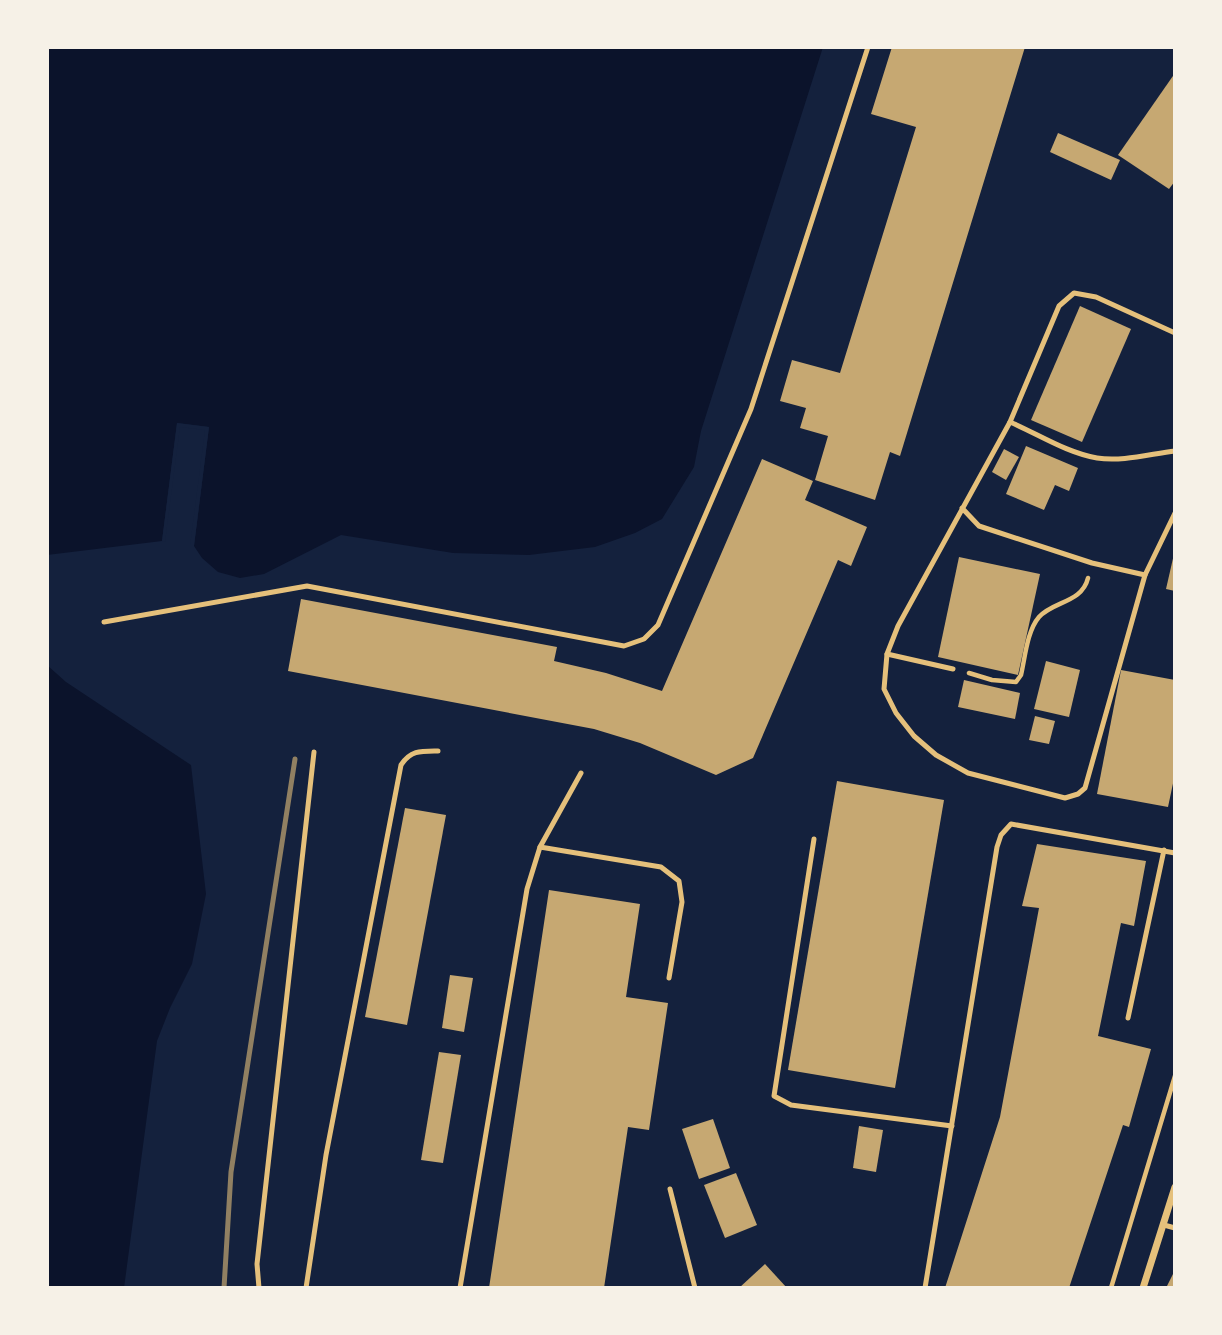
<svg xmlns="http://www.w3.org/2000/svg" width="1222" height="1335" font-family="'Alegreya Sans',sans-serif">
  <rect width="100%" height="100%" fill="#14213d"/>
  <g fill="#0b132b">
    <path d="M47,47h776l-122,384 -7,36 -32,52 -27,14 -40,14 -66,8 -76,-2 -112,-18 -77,39 -24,4 -22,-6 -16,-14 -8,-12 15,-119 -32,-4 -15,118 -115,14z"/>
    <path d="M47,665l19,17 125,83 15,129 -14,70 -22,44 -13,33 -33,247h-77z"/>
  </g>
  <path fill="#14213d" d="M177,423l32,4 -15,119h-4l15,-116 -25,-3 -15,115 -3,-1z"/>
  <g fill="#c6a872">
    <path d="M892,47h133l-125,409 -10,-4 -15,48 -60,-20 13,-44 -28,-8 6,-20 -26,-7 12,-41 48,13 76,-246 -45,-13z"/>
    <path d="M1175,73v108l-6,8 -51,-34z"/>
    <path d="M1058,133l62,27 -9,20 -61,-28z"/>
    <path d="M1080,306l51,23 -49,113 -51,-22z"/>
    <path d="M1026,446l52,22 -9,23 -14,-6 -11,25 -38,-16z"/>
    <path d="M1004,449l15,8 -13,23 -14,-8z"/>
    <path d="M762,459l51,22 -8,19 62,27 -16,39 -13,-6 -85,198 -37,17 -76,-32 -46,-14 -306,-58 13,-72 256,48 -3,14 52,12 56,18z"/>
    <path d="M1174,554h1v37l-9,-2z"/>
    <path d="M959,557l81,17 -22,101 -80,-18z"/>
    <path d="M1046,661l34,9 -11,47 -35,-8z"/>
    <path d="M1121,670l54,10v94l-7,33 -71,-13z"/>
    <path d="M964,680l56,13 -5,26 -57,-12z"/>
    <path d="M1035,716l20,5 -6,23 -20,-4z"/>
    <path d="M837,781l107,19 -49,288 -107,-18z"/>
    <path d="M405,808l41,7 -39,210 -42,-8z"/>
    <path d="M1037,844l109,17 -12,65 -13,-3 -23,113 53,13 -22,78 -6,-2 -54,163h-124l55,-171 39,-209 -17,-2z"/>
    <path d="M549,890l91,14 -14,93 42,6 -19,127 -21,-3 -24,161h-115z"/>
    <path d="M450,975l23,3 -9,54 -22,-4z"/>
    <path d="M439,1052l22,3 -18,108 -22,-3z"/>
    <path d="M713,1119l17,49 -31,11 -17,-50z"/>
    <path d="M859,1126l24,4 -7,42 -23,-4z"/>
    <path d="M736,1173l21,52 -32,13 -21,-53z"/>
    <path d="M765,1264l22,24h-48z"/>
    <path d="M1175,1270v18h-9z"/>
  </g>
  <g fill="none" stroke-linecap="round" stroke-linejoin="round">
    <g stroke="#e5c07b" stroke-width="4.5">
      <path d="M969,673l23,7 24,2 5,-7c4,-17 6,-44 18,-58 14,-16 43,-14 49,-39"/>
      <path d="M1111,1288l64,-212"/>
    </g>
    <g stroke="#e5c07b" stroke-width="5">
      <path d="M1010,422c28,12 57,31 87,36 25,4 53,-4 78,-7"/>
      <path d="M962,508l17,18 113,37 53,12 -60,213 -7,6 -13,4 -97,-25 -32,-18 -22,-19 -18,-23 -12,-24 3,-35 11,-28 112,-204 49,-116 15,-13 22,4 79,36"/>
      <path d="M1145,575l30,-62"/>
      <path d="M104,622l203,-36 317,60 20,-7 14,-14 93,-216 117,-362"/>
      <path d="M887,654l66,15"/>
      <path d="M814,839l-40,257 17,9 161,21"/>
      <path d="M540,847l121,20 18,14 3,21 -13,76"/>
      <path d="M1128,1018l36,-168"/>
      <path d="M670,1189l25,99"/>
      <path d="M1164,1225l11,3"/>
      <path d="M259,1288l-2,-24 57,-512"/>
      <path d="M306,1288l20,-133 75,-390c10,-15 20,-14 37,-14"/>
      <path d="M460,1288l67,-399 13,-42 41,-74"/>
      <path d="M925,1288l72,-441 4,-12 10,-11 164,29"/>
    </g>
    <path stroke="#e5c07b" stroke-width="7" d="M1143,1288l32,-101"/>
    <path stroke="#918062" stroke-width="5" d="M224,1288l7,-116 64,-413"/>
  </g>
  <rect width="1222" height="1335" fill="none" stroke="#f6f1e7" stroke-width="98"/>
</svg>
